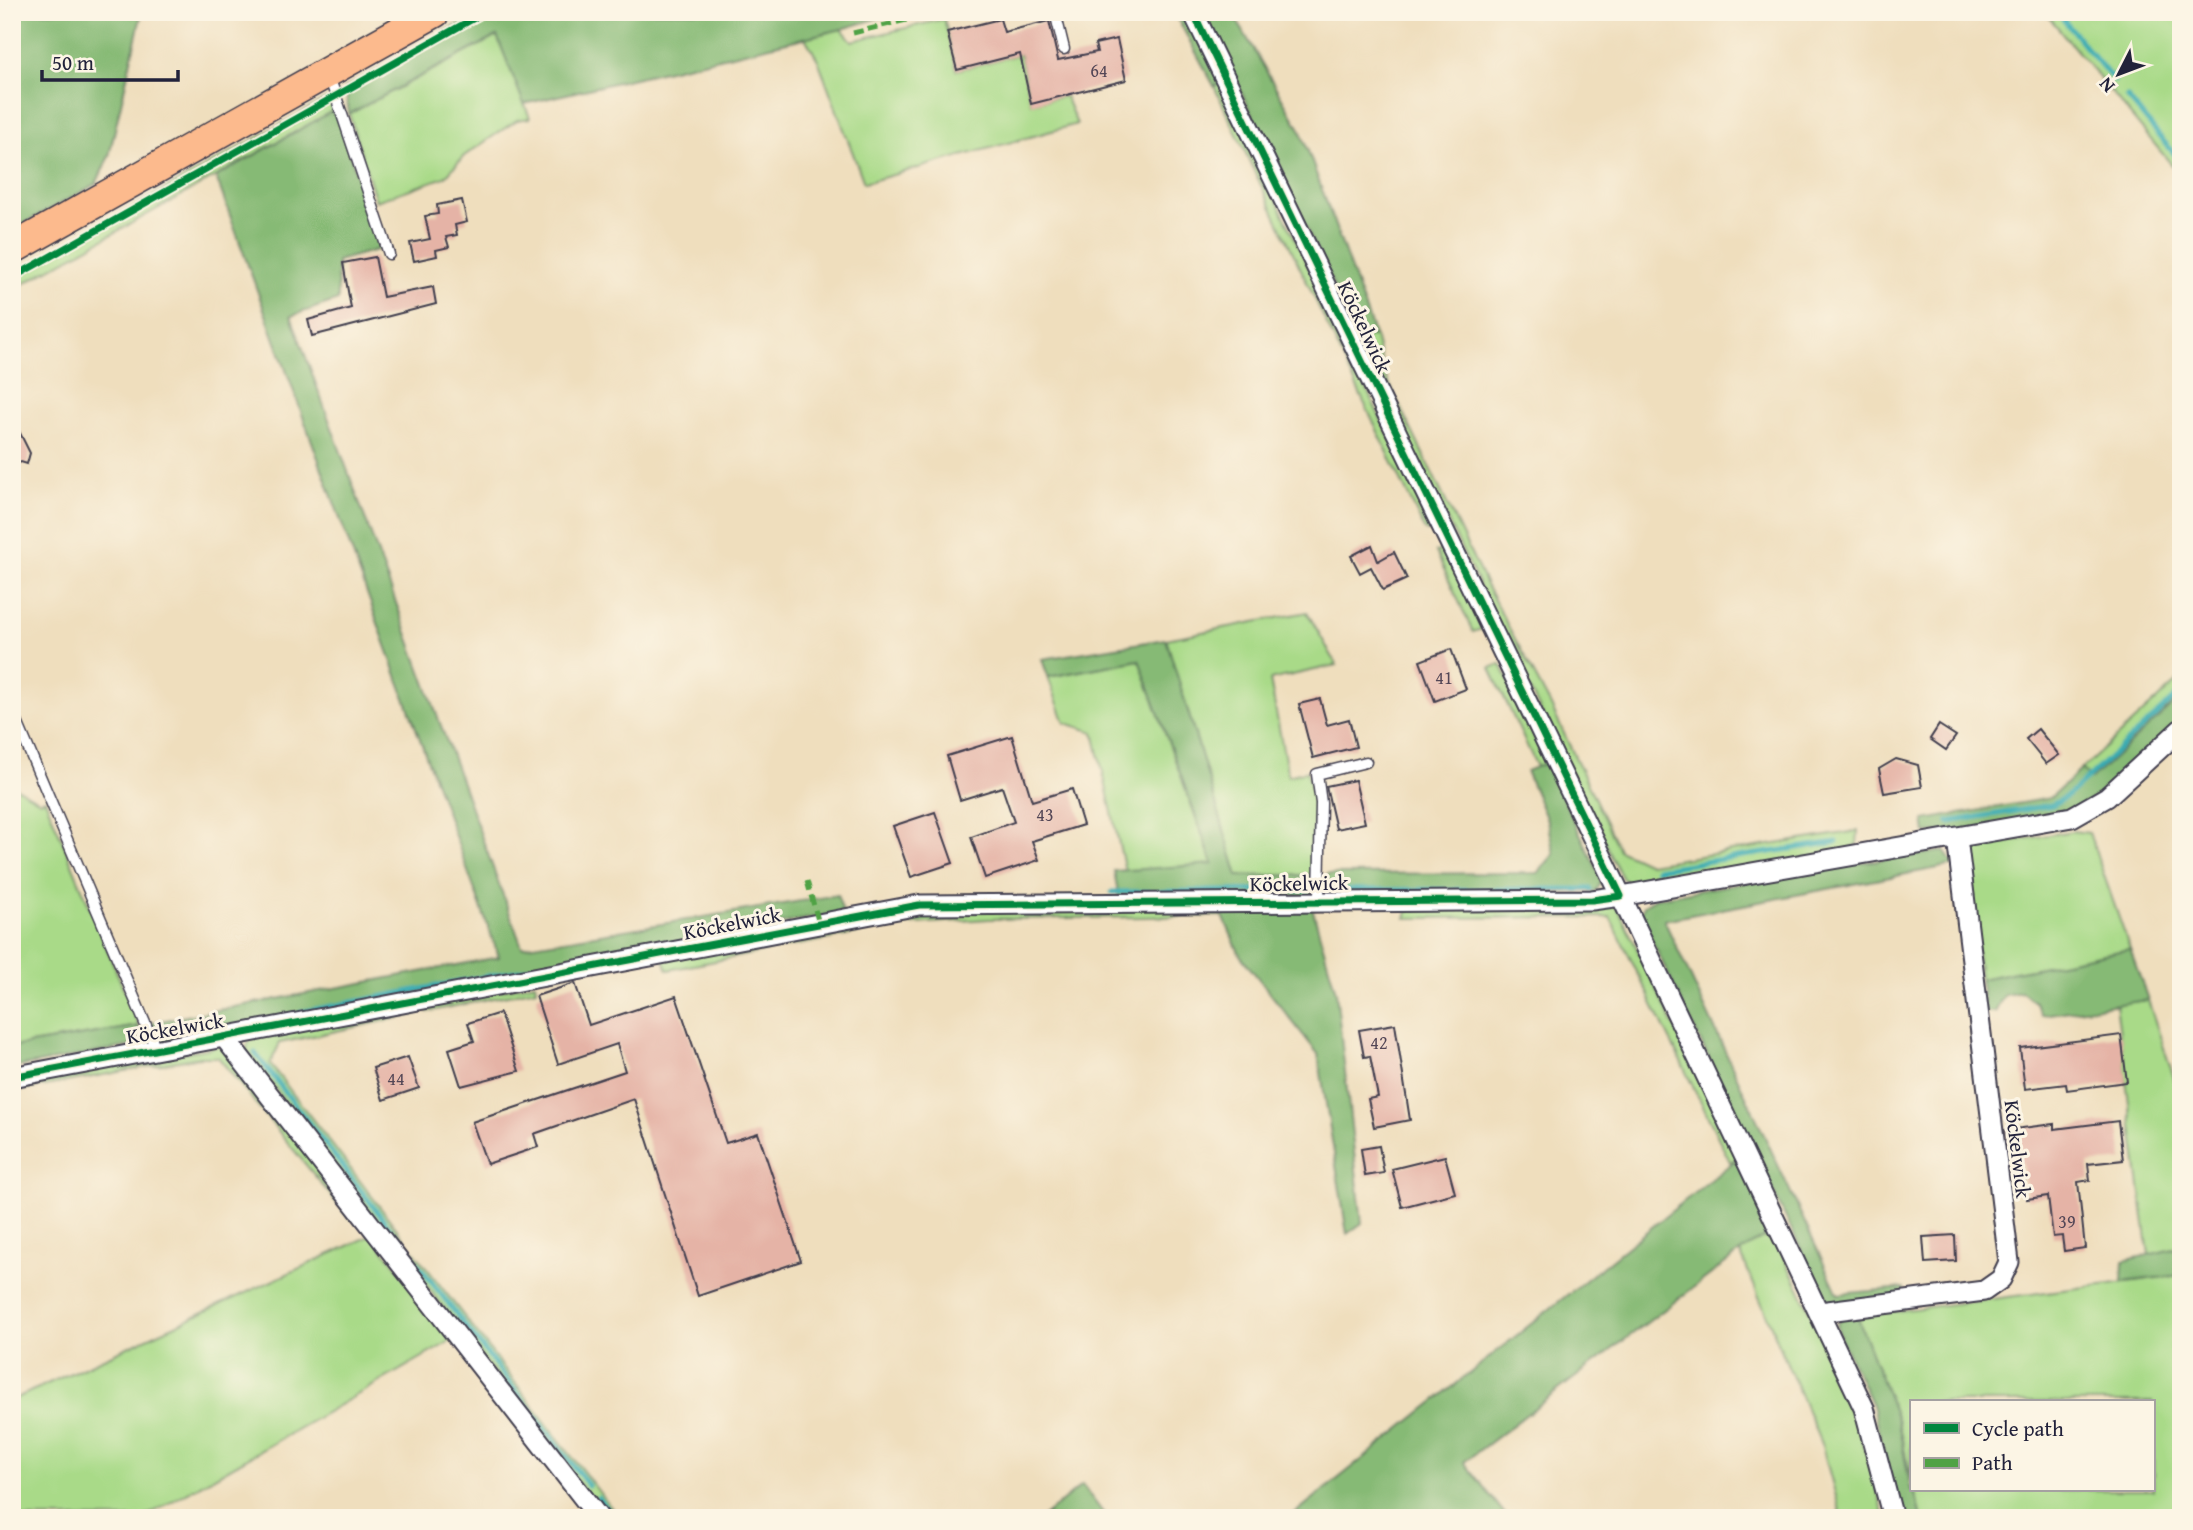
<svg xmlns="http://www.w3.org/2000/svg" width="2193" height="1530" font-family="'Gentium Book Plus',serif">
  <rect width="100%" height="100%" fill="#fcf5e5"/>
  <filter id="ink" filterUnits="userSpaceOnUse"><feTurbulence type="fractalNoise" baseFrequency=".0143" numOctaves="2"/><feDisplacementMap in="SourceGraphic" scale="14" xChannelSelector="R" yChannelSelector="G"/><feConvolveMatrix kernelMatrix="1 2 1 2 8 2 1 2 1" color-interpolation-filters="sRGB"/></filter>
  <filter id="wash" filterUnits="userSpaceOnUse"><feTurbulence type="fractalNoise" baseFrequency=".00686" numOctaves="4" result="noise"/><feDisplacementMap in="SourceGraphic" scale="28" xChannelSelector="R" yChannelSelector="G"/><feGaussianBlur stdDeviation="1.57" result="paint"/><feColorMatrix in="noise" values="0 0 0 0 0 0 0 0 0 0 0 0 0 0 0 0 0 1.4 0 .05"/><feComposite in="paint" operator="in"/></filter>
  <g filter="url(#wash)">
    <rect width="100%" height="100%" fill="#efdebd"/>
    <g fill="#a9da88" stroke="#667e62" stroke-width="2">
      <path d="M2045,12h136v164l-132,-159z"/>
      <path d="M944,19l13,51 63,-16 11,49 34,-7 12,28 -213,59 -46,-123 -14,-24 38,-7 10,12z"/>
      <path d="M497,36l33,82 -13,2 -53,36 -19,21 -69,24 -27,-87z"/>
      <path d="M1221,83l214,450 -10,-2 -211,-445z"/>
      <path d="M326,99l6,1 4,9 -324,181v-15z"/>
      <path d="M1375,336l10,39 102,212 63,117 69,146 30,14 209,-33 -1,13 -14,8 -204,32 -9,-1 -8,-5 -263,-539z"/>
      <path d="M1445,548l37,81 -9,3 -37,-80z"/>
      <path d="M1307,612l30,53 -67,15 18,96 19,-5 7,32 -2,72 -74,1 -72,-237z"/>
      <path d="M1139,660l74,205 -88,6 -31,-139 -29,-9 -17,-46z"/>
      <path d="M1501,664l45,99 -9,4 -47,-99z"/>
      <path d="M2181,678v19l-90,82 -9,-10z"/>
      <path d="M12,785l28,16 5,-2 94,227 -127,21z"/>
      <path d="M2072,831l17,2 41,116 -150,30 -14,-121 12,-11z"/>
      <path d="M1606,905l11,2 121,251 -8,4 -120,-245 -204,1 3,-9z"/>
      <path d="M973,907h246l3,9 -233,3 -87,6 -234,45 -4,-11 230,-43z"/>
      <path d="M535,983l1,6 -109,23v-6z"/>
      <path d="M2148,1000l33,99v70l-3,6 3,11v61l-32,8 -33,-251z"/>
      <path d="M410,1006l6,8 -136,29 -10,21 349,454h-14l-359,-467 2,-8 8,-6z"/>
      <path d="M221,1046l135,169 -6,4 -132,-162h-18l-188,35v-9z"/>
      <path d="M1772,1232l75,156 38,130h-43l-20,-72 -82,-194z"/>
      <path d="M372,1235l82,104 -311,179h-131v-118z"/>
      <path d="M2181,1275v243h-260l-7,-28h239v-88h-242v76l-13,-56 -41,-106z"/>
    </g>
    <g fill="#86ba74" stroke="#546e58" stroke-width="2">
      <path d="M12,12h130l-33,144 -13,28 -84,46z"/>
      <path d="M480,12h419l-57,17 -318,75 -27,-68 -148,78 -4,-26z"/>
      <path d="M1174,12h11l36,71 -7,3z"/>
      <path d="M1203,12h29l68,117 75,207 -16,3z"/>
      <path d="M336,109l44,140 -43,12 1,39 -47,16 231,631 315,-52 6,17 -680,129 -13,-18 349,-66 -283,-780z"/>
      <path d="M1166,639l72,237 74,-1 -1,20 -192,3 -5,-27 99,-7 -74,-204 -91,17 -6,-18z"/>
      <path d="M2181,697v24l-74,68 -32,21 -114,22 -35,1 -2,-13 126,-22 32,-29 9,10z"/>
      <path d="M1546,763l53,110 2,10 -5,8 -269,5v-22l211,-1 16,-19 -7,-34 -21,-49z"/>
      <path d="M1944,851l10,14 -290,55 174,374 66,-6v10l-67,7 -12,-6 -185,-383 4,-11 12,-7 187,-33z"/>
      <path d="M1219,907h93l24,85 26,231 -15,11 -29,-180 -78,-99z"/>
      <path d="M2130,949l18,51 -106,15 -7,-13 -13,-10 -18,3 -9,17h-10l-5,-33z"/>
      <path d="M139,1026l-2,19 -125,23v-21z"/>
      <path d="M1738,1158l34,74 -32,20 -276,210 44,56h-219z"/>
      <path d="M2181,1247v28l-59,7 1,-21z"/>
      <path d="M1857,1316l41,106 13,68h3l7,28h-21l-28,-113 -32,-68 -3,-13 5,-7z"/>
      <path d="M1082,1485l25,33h-65z"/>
    </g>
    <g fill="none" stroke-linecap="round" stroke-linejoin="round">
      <g stroke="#39abb2" stroke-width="5">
        <path d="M2057,12l57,69"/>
        <path d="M2127,97l54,65"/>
        <path d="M1948,822l104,-17 17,-10 112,-103"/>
        <path d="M1656,869l181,-27"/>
        <path d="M1332,890l259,-1"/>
        <path d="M1112,892l196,-2"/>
        <path d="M301,1012l245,-47"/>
        <path d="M255,1053l333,432"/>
        <path d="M598,1498l15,20"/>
      </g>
    </g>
    <g id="blocks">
      <g fill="#e5b3a6">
        <path d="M1000,19l4,13 45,-11 9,39 39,-8 -2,-8 22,-5 9,41 -95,24 -11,-50 -63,16 -10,-38z"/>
        <path d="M462,200l5,22 -12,3 2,10 -11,2 3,10 -13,3 1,6 -23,5 -4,-18 20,-4 -5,-23 13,-2 -1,-9z"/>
        <path d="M375,257l8,40 50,-10 3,17 -124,32 -4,-16 43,-12 -8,-45z"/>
        <path d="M12,417l18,36 -3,11 -6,-2 -9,5z"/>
        <path d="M1372,545l6,16 16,-9 13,27 -24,11 -12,-23 -11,6 -9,-17z"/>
        <path d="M1451,649l15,40 -31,12 -15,-40z"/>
        <path d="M1320,699l7,26 22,-6 7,28 -43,11 -14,-54z"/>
        <path d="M1939,725l17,11 -10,14 -16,-11z"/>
        <path d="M2038,729l21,26 -13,9 -20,-25z"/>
        <path d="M1012,736l20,65 40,-12 11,36 -51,16 7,19 -54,18 -14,-41 43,-15 -12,-35 -42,13 -13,-44z"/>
        <path d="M1896,759l22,6 4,22 -38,6 -5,-24z"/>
        <path d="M1355,780l10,43 -29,6 -10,-43z"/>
        <path d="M935,812l18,51 -42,14 -18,-51z"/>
        <path d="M575,983l14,42 87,-29 50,147 32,-10 43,128 -103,35 -64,-197 -100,35 4,13 -51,17 -15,-42 153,-51 -8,-27 -59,20 -22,-68z"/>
        <path d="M500,1013l19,58 -58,15 -12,-37 25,-8 -6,-18z"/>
        <path d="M1395,1024l15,96 -36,7 -6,-28 10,-2 -8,-41 -6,1 -5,-27z"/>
        <path d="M2121,1035l6,47 -60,8 -1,-6 -41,5 -5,-41z"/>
        <path d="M408,1057l11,31 -36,12 -10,-32z"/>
        <path d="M2118,1121l5,39 -35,4 2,16 -12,2 7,66 -21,3 -2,-15 -9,1 -5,-41 -21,3 -5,-37 -11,1 -5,-33 48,-6v5z"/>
        <path d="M1379,1146l5,27 -19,3 -4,-27z"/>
        <path d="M1445,1156l10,37 -53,14 -10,-38z"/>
        <path d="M1955,1235l1,26 -31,2 -2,-26z"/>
      </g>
    </g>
  </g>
  <g filter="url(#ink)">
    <use href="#blocks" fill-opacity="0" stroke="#413e4e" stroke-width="2"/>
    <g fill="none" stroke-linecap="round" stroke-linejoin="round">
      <defs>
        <g id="lane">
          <path d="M1055,12l9,37"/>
          <path d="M329,76l60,178"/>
          <path d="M12,710l144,339"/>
          <path d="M1319,900l2,-97 -4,-29 49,-12"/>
        </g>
        <g id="street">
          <path d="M224,1037l375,481"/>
          <path d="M12,1077l907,-172 673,-5 29,-4 -428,-884"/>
          <path d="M1820,1312l164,-21 17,-12 8,-17 -52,-424"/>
          <path d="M1893,1518l-29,-110 -243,-512 451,-79 35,-20 74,-68"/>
        </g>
        <path id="primary" d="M12,249l423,-237"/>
      </defs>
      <use href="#lane" stroke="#413e4e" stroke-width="13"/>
      <use href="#street" stroke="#413e4e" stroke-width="23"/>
      <use href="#primary" stroke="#413e4e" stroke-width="33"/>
      <use href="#lane" stroke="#fff" stroke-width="10"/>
      <use href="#street" stroke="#fff" stroke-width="19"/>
      <use href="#primary" stroke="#fcba8d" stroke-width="30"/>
      <g stroke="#50a245" stroke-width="5" stroke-dasharray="10 5" stroke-linecap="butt">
        <path d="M853,33l86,-21"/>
        <path d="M807,881l12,43"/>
      </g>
      <defs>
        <g id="cycleway">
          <path d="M12,278l473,-266"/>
          <path d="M12,1077l907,-172 673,-5 29,-4 -428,-884"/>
        </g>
      </defs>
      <use href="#cycleway" stroke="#fcf5e5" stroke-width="11"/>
      <use href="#cycleway" stroke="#00873e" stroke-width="7"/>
    </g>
  </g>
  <g text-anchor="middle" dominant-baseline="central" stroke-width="6" stroke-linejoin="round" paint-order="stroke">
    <g font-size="18" fill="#534656">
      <text x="1099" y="70">64</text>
      <text x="1444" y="677">41</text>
      <text x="1045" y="814">43</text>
      <text x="1379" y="1042">42</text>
      <text x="396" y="1078">44</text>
      <text x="2067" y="1221">39</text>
    </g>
    <g font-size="21" fill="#22223b" stroke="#fcf5e5">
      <text transform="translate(1365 327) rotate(65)">Köckelwick</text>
      <text transform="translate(1299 883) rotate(-1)">Köckelwick</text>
      <text transform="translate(732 923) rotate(-11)">Köckelwick</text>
      <text transform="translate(175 1028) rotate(-10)">Köckelwick</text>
      <text transform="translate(2018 1149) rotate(83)">Köckelwick</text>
    </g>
  </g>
  <rect width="2193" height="1530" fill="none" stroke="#fcf5e5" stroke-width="42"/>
  <rect x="1910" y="1400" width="245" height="91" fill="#fcf5e5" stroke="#a5a1a1" stroke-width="2"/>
  <rect x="1924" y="1423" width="35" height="10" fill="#00873e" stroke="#a5a1a1" stroke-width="2"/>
  <text x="1972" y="1436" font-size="21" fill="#22223b">Cycle path</text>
  <rect x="1924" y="1458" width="35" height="10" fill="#50a245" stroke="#a5a1a1" stroke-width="2"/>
  <text x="1972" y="1470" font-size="21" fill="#22223b">Path</text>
  <g transform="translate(2119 74) rotate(228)" stroke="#fcf5e5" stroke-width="5" paint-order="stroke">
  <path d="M0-5L12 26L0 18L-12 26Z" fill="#22223b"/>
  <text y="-10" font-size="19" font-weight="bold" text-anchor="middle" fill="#22223b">N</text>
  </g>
  <path d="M42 70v10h136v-10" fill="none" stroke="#22223b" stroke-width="3.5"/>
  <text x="52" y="70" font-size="21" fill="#22223b" stroke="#fcf5e5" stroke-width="5" paint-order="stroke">50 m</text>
</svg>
